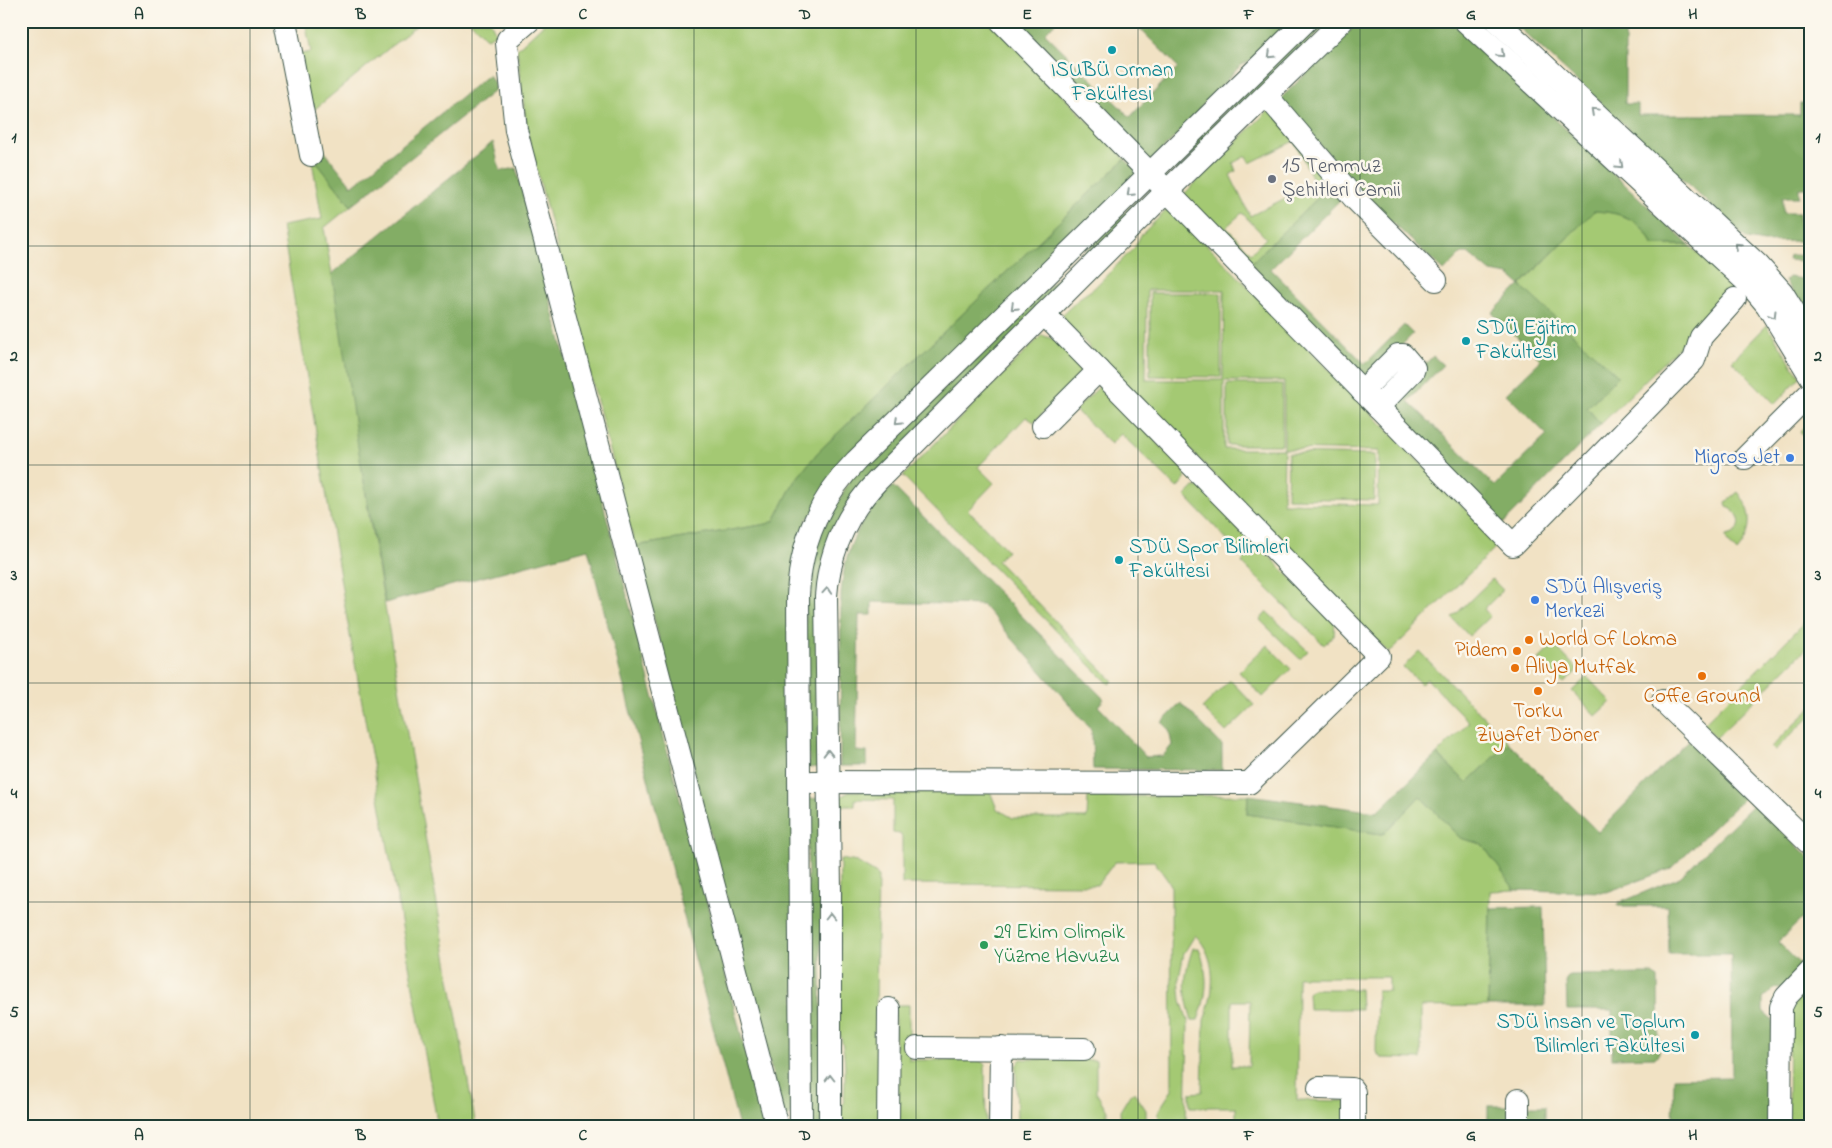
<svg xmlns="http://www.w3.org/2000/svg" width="1832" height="1148" font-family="'Indie Flower',sans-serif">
  <rect width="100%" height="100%" fill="#fbf7ec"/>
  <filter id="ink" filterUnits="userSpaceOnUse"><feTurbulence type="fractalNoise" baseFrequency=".02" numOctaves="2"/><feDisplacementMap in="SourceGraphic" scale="10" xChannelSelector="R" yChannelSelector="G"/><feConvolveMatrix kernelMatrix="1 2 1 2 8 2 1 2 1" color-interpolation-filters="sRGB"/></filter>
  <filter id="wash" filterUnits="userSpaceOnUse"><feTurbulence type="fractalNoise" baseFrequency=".0096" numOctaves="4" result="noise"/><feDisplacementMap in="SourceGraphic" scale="20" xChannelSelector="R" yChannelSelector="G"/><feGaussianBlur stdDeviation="1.12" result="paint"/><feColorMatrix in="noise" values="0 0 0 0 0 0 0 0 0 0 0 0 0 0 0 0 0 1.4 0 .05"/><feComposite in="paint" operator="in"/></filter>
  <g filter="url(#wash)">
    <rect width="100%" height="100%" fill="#f1e2c4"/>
    <g fill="#a4c973" stroke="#628354" fill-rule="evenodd">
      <path d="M305,21h117l-118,97 -12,-62 19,-4z"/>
      <path d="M470,21h20l6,12 -8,5 -3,-1z"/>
      <path d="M547,21h443l135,138 -307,293 -24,30 -20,39 -7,3 -132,22 -108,-414 -10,-83z"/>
      <path d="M1271,108l63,74 -84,82 -67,-69zM1294,141l21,42 -65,33 -20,-41 6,-4 -3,-8 13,-7 4,7zM1242,213l24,25 -15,15 -25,-26z"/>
      <path d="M311,155l40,51 -27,22 22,128 22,154 108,617h-38l-92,-514 -64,-387 40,-7z"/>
      <path d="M1170,207l329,337 -110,109 -329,-336 21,-20 12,-8 42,-42 6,-12zM1147,290h77l-1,90h-77zM1224,381h60v68h-60zM1284,449l95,2 -1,54 -95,-2z"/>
      <path d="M1594,211c25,1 49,8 58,34h37l43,40 -5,11 -34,37 -92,91 -14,-16 30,-32 -97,-90z"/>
      <path d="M1150,293h71v84l-71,-1z"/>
      <path d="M1767,325l33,52 -25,27 -43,-43z"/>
      <path d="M1042,335l13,5 27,27 1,6 -49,49 -8,-5 -48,50 16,16 -26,27 39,40 -10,11 116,120 -4,3 -206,-208z"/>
      <rect x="1227" y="384" width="55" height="61"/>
      <path d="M1101,385l84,86v8l-8,9 -56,-54 -10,10 -36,-34z"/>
      <path d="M1811,420v25l-11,-14z"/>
      <path d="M1288,453l87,2 -1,45 -87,-2z"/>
      <path d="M1194,487h6l135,135 -1,13 -10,10 -82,-82 3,-5 -60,-62z"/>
      <path d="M1738,492c15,19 15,41 -1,60l-10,-11 -1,-5c19,-2 17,-24 1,-29l-1,-5z"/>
      <path d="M1492,579l11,11 -19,19 6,7 -21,20 -17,-18z"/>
      <path d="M1267,612l41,39 -8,8 -40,-39z"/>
      <path d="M1811,614v30l-95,94 -13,-14 100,-100z"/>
      <path d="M1267,645l24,24 -28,28 -24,-25z"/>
      <path d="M1554,645l24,25 -15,14 -24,-25z"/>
      <path d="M1419,651l90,92 -42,40 -30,-29 32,-32 -42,-43 -6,5 -18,-17z"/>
      <path d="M1587,677l24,25 -15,14 -24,-25z"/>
      <path d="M1230,680l24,25 -28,27 -24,-24z"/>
      <path d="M1811,708v7l-36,35 -4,-3z"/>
      <path d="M851,791h139l7,18 16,9h74l1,-21 160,-2 -1,19 134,20 4,-1 35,-37 40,42 22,6 33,46 -25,1 -2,115 -67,1v52l-40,-1 -5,-6 1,-61h12v-14h-91l-1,123 49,1v26h-110v-20h-46v-14l12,-1 2,-72c11,-27 14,-63 -9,-85l-11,18 -5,25 2,22 7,21 -2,106h-28l1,-17 13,-20 -1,-205 -17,-24 -39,1 -18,23 -195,-1v-47l-2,-3 -7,-1v-33l-38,-1v7h-15v-9zM1232,1001h18l-1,65h-17z"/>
      <path d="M840,859l17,3 21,13 -2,129 6,1 -2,122h-41c0,-10 4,-18 5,-28 2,-22 2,-48 -5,-68z"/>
      <path d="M1193,948h6c10,29 9,44 -1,72h-6c-9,-28 -9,-44 1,-72z"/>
      <path d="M1811,982v145h-23l1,-121z"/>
      <path d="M1312,989h48l1,20h-52l-1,-16z"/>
      <path d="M895,1005h14v55h71l5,5 1,62h-91z"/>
      <path d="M1021,1059l75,1v32l11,19v16h-90l-1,-61z"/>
      <path d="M1134,1092l12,18v17h-25l-1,-16 11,-18z"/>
    </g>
    <g fill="#83ad65" stroke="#51754c">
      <path d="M1057,21l-12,12 85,84 48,-50 -39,-39 7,-7h145l-40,39 -10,5 -41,43 -7,11 -43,43 -128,-132 9,-8z"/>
      <path d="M1315,21h16l-154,149 -5,-6z"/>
      <path d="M1360,21h91l238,224h-37c-8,-26 -33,-33 -58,-34l-74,74 98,91 -31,32 14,16 -98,100 -118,-119 48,-49 10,9 -35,36 87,85 52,-51 -41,-41 35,-34 -49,-47 28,-28 -11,-10 -18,-3 -23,-19h-6l-18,18 -67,-63 -98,-108z"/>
      <path d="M1512,21h113v83h13v11h162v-11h11v84h-12v9h-16v16h16l1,28 -36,1 -17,-3z"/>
      <path d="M488,75l7,9 -1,7 -143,115 -40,-51 -5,-27 46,58z"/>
      <path d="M493,142l7,29 16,-3 249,959h-26l-151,-578 -203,54 -27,-156 -26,-173z"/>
      <path d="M1125,159l14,14 -333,347 -14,593 -3,4 -5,1 -149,-572 132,-22 7,-3 20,-39 24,-30z"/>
      <path d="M1334,182l11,13 -74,74 94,95 39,-39 9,9 -49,49 -114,-119z"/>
      <path d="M1137,201l6,6 -298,300 -27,260 -9,1 -4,-165 10,-60 36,-65z"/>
      <path d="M1791,255l20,1v6l-23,-2 1,-4z"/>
      <path d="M1789,277l22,3v40l-26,-39z"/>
      <path d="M893,486l211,213 -6,7 48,51 17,-1 9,-11 -3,-15 -7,-8 19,-19 41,42v25l-129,-1 -1,-36 -2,-5 -107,-123 -111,-3v13h-13l-3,136 11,1v14h-27l1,-172c4,-49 18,-74 52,-108z"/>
      <path d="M1689,740l57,56 -76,73 -63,23 -92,-2 -33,-46 -22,-6 -40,-42 -35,37 -4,1 -134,-20 1,-19 129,17 60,-58 30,29 42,-40 89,89z"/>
      <path d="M820,798l2,329h-12l-3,-328z"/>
      <path d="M1754,804l57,55v51l-33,32 26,26 -19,20h-11l-11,10v13l10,9 -1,107h-99l1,-49 58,-1 -1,-123h-62l-1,-48h-50l-1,-2 63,-27z"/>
      <path d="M1543,907l2,99h-57l2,-98z"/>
      <path d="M1653,974l5,4 1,75 -3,4 -44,1v-48h-45l-1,-31 4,-4z"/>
      <rect x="1488" y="1106" width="24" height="21"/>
      <rect x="1524" y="1106" width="21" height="21"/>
    </g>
  </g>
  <g filter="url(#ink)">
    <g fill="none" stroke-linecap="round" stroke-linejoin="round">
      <defs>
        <g id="minor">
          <path d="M285,21l26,134"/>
          <path d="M529,21l-21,18 -1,4 9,87 261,997"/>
          <path d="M1001,21l512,524 181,-185 7,-23 34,-38"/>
          <path d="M1465,21l286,265 16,19 44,72"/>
          <path d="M1497,21l261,244 24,27 29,47"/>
          <path d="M1266,95l88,103 82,82"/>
          <path d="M1362,391l36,-36h5l11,13 -1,3 -35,36"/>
          <path d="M1043,426l56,-56"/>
          <path d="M1745,458l66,-66"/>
          <path d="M1663,701l148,144"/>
          <path d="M812,782l437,1 130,-127 -335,-342"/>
          <path d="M917,1048l167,1"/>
          <path d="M1319,1088l33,1 2,3v35"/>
          <path d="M1518,1100v27"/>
          <path d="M801,1127l-3,-531c2,-52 22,-98 58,-135l450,-440"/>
          <path d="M830,1127v-237l-4,-294c3,-44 20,-82 51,-115l290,-290 175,-170"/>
          <path d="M888,1127l1,-118"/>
          <path d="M1000,1127l1,-79"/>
          <path d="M1780,1127l1,-120 5,-10 25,-26"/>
        </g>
      </defs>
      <use href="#minor" stroke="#3e564a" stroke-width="24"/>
      <use href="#minor" stroke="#fff" stroke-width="22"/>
    </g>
    <defs><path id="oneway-chevron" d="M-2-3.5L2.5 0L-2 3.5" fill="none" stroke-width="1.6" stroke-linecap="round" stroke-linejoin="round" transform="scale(1.25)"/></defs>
    <g stroke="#8f9e9a">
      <use href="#oneway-chevron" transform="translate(1501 54) rotate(43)"/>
      <use href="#oneway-chevron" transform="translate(1271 55) rotate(136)"/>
      <use href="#oneway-chevron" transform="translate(1594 111) rotate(-137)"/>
      <use href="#oneway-chevron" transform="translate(1620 165) rotate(43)"/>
      <use href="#oneway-chevron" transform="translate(1130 193) rotate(136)"/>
      <use href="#oneway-chevron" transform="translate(1738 246) rotate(-137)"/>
      <use href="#oneway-chevron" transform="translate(1014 307) rotate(136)"/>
      <use href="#oneway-chevron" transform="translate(1773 315) rotate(59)"/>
      <use href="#oneway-chevron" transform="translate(898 421) rotate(136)"/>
      <use href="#oneway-chevron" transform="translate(827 591) rotate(-86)"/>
      <use href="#oneway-chevron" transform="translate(828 753) rotate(-91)"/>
      <use href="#oneway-chevron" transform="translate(830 916) rotate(-90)"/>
      <use href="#oneway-chevron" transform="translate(830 1078) rotate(-90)"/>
    </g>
  </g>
  <path fill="none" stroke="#1f3d34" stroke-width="1" stroke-opacity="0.55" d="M250,21v1106M472,21v1106M694,21v1106M916,21v1106M1138,21v1106M1360,21v1106M1582,21v1106M21,246h1790M21,465h1790M21,683h1790M21,902h1790"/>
  <g fill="#0f9aa8" stroke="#fbf7ec" stroke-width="2">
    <circle cx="1112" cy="50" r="5"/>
    <circle cx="1466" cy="341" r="5"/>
    <circle cx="1119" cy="560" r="5"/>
    <circle cx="1695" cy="1035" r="5"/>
  </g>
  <circle fill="#6b7280" stroke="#fbf7ec" stroke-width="2" cx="1272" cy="179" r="5"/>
  <g fill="#3f7fe0" stroke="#fbf7ec" stroke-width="2">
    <circle cx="1790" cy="458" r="5"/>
    <circle cx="1535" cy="600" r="5"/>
  </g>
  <g fill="#e8710a" stroke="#fbf7ec" stroke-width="2">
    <circle cx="1529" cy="640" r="5"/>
    <circle cx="1517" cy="651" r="5"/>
    <circle cx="1515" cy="668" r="5"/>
    <circle cx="1702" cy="676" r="5"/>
    <circle cx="1538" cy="691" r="5"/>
  </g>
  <circle fill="#2e9e5b" stroke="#fbf7ec" stroke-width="2" cx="984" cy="945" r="5"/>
  <g text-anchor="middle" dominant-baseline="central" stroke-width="5" stroke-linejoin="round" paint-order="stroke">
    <g font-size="21" fill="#0d838f" stroke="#fbf7ec" text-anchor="start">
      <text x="1112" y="71" text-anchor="middle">ISUBÜ Orman<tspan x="1112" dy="24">Fakültesi</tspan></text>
      <text x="1476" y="329">SDÜ Eğitim<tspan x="1476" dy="24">Fakültesi</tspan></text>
      <text x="1129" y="548">SDÜ Spor Bilimleri<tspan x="1129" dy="24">Fakültesi</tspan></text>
      <text x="1685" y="1023" text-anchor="end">SDÜ İnsan ve Toplum<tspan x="1685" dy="24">Bilimleri Fakültesi</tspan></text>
    </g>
    <g font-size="21" fill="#5b616d" stroke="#fbf7ec" text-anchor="start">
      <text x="1282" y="167">15 Temmuz<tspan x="1282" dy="24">Şehitleri Camii</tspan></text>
    </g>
    <g font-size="21" fill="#366cbe" stroke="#fbf7ec" text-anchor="end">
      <text x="1780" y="458">Migros Jet</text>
      <text x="1545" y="588" text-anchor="start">SDÜ Alışveriş<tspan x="1545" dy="24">Merkezi</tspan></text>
    </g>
    <g font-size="21" fill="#c56008" stroke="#fbf7ec" text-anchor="start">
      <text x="1539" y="640">World Of Lokma</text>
      <text x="1507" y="651" text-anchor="end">Pidem</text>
      <text x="1525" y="668">Aliya Mutfak</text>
      <text x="1702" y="697" text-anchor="middle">Coffe Ground</text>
      <text x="1538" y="712" text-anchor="middle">Torku<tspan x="1538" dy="24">Ziyafet Döner</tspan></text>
    </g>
    <g font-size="21" fill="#27864d" stroke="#fbf7ec" text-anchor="start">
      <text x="994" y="933">29 Ekim Olimpik<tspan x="994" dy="24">Yüzme Havuzu</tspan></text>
    </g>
  </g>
  <rect width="1832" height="1148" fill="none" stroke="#fbf7ec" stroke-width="55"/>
  <rect x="28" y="28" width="1776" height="1092" fill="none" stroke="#1f3d34" stroke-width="2"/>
  <g font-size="16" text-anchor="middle" font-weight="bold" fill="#1f3d34">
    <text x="139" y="19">A</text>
    <text x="361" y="19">B</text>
    <text x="583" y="19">C</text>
    <text x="805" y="19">D</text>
    <text x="1027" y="19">E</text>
    <text x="1249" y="19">F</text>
    <text x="1471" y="19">G</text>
    <text x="1693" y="19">H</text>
    <text x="14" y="142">1</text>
    <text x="1818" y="142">1</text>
    <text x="14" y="361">2</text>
    <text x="1818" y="361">2</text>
    <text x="14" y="580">3</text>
    <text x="1818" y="580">3</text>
    <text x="14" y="798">4</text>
    <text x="1818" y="798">4</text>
    <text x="14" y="1017">5</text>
    <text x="1818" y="1017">5</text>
    <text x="139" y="1140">A</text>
    <text x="361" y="1140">B</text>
    <text x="583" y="1140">C</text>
    <text x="805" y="1140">D</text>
    <text x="1027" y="1140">E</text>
    <text x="1249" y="1140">F</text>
    <text x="1471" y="1140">G</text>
    <text x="1693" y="1140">H</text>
  </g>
</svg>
